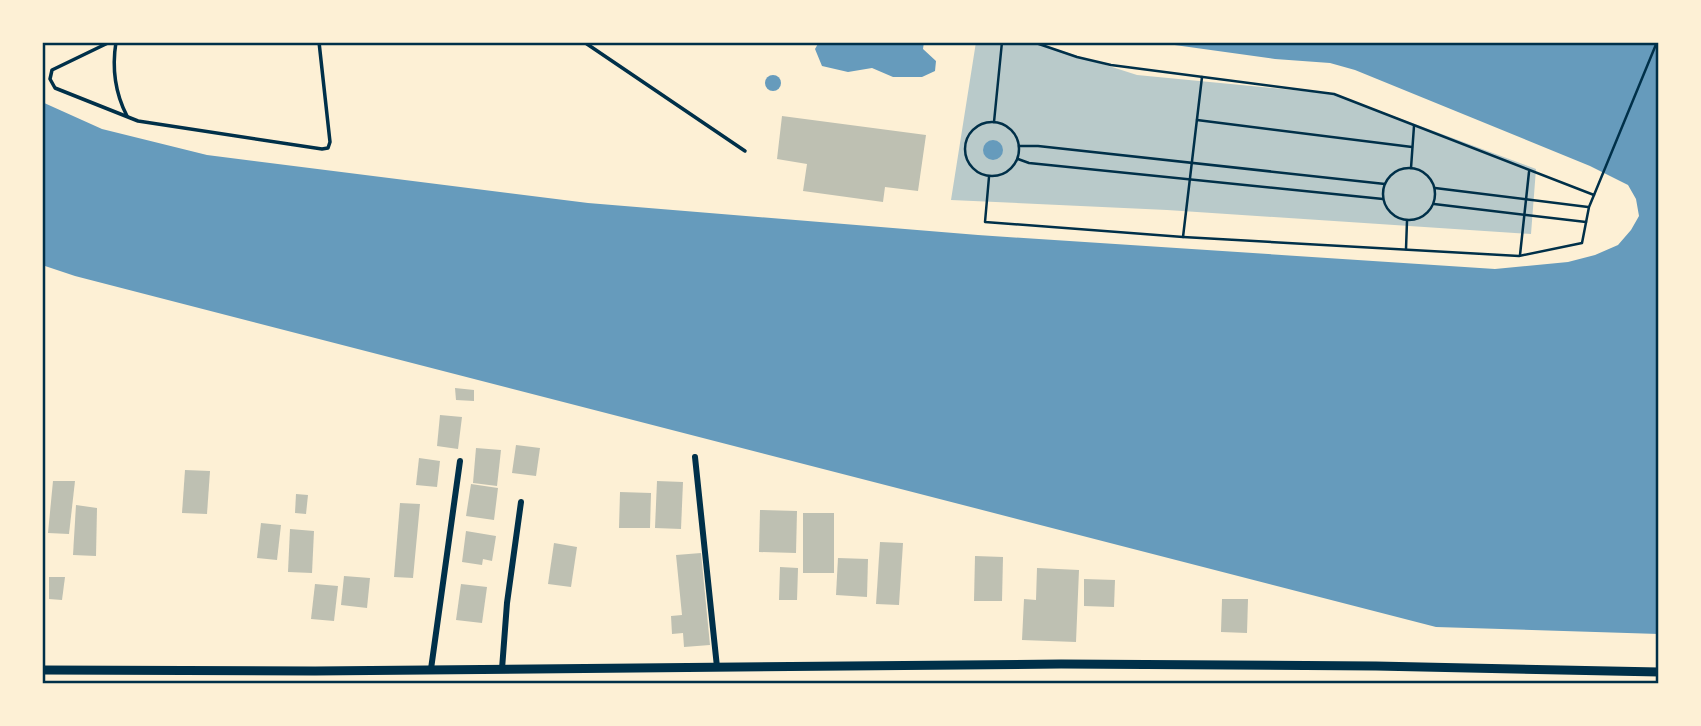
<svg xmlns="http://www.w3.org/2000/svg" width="1701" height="726" font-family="Spectral,serif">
  <rect width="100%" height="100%" fill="#fdf0d5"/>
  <path fill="#b9caca" d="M976,42h58l103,33 197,19 202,75 -5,65 -364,-24 -216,-10z"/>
  <g fill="#669bbc">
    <path d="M819,42h105l-1,7 13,12 -1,10 -13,6h-29l-21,-9 -24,4 -26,-6 -7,-17z"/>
    <path d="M1153,42h506v592l-223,-7 -1361,-351 -33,-11v-163l60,27 105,26 381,48 390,32 517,34 73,-7 27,-7 23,-10 13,-15 8,-14 -3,-17 -8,-14 -38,-19 -235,-96 -25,-7 -55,-4z"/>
    <circle cx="773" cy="83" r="8"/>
    <circle cx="993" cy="150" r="10"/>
  </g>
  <g fill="#bec0b2">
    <path d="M782,116l144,19 -8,56 -33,-4 -2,15 -80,-11 4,-27 -30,-5z"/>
    <path d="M455,388l19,2v11l-18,-1z"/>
    <path d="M440,415l22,2 -4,32 -21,-3z"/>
    <path d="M516,445l24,3 -4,28 -24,-3z"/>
    <path d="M476,448l25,2 -4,36 -24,-3z"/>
    <path d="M419,458l21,3 -3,26 -21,-2z"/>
    <path d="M185,470l25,1 -3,43 -25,-1z"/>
    <path d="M53,481h22l-6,53 -21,-1z"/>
    <path d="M657,481l26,1 -2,47 -26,-1z"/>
    <path d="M471,484l27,4 -4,32 -28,-4z"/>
    <path d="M620,492l31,1 -1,35h-31z"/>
    <path d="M296,494l12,1 -2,19 -11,-1z"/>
    <path d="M400,503l20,1 -7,74 -19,-1z"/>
    <path d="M76,505l21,3 -1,48 -23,-1z"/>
    <path d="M760,510l37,1 -1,42 -37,-1z"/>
    <rect x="803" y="513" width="31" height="60"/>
    <path d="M261,523l20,2 -4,35 -20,-2z"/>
    <path d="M290,529l24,2 -2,42 -24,-1z"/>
    <path d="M466,531l30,5 -4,25 -9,-2 -1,6 -20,-3z"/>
    <path d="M880,542l23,1 -4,62 -23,-1z"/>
    <path d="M554,543l23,4 -6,40 -23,-3z"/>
    <path d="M701,553l9,92 -26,2 -1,-14 -11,1 -1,-18 11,-1 -6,-60z"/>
    <path d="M975,556l28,1 -1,44h-28z"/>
    <path d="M838,558l30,1 -1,38 -31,-2z"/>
    <path d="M780,567l18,1 -1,32h-18z"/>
    <path d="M1037,568l42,2 -3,72 -54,-2 2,-41 12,1z"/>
    <path d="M344,576l26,2 -3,30 -26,-3z"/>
    <path d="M49,577h16l-3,23 -13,-1z"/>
    <path d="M1084,579l31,1 -1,27 -30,-1z"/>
    <path d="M315,584l23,2 -4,35 -23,-2z"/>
    <path d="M461,584l26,3 -5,36 -26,-3z"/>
    <path d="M1222,599h26l-1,34 -26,-1z"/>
  </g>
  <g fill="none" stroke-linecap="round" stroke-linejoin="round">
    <g stroke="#003049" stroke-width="2.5">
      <path d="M1033,42l44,15 34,8 223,29 260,101 63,-153"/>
      <path d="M1197,120l215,27"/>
      <circle cx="992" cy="149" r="27"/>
      <path d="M994,122l8,-80"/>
      <path d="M1019,146h19l347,38"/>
      <path d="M1018,159l11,4 354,36"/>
      <circle cx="1409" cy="194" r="26"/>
      <path d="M1411,168l3,-42"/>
      <path d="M989,177l-4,45 198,15 336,19 63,-13 7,-36 5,-12"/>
      <path d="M1435,188l153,19"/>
      <path d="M1434,204l152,18"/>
      <path d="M1183,237l19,-160"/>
      <path d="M1406,249l1,-28"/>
      <path d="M1520,255l9,-83"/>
    </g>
    <g stroke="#003049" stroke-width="3.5">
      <path d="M110,42l-58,28 -2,9 5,9 83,33 184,28 6,-1 2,-6 -11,-100"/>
      <path d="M116,42c-4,25 -1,51 11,74"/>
      <path d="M584,42l161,109"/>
    </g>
    <g stroke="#003049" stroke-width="6">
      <path d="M695,457l22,210"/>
      <path d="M431,669l29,-208"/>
      <path d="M502,669l5,-66 14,-101"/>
    </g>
    <path stroke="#003049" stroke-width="9" d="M42,670l273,1 746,-7 315,2 283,6"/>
  </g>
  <rect width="1701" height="726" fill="none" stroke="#fdf0d5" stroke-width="88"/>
  <rect x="44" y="44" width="1613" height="638" fill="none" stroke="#003049" stroke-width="2.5"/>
</svg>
